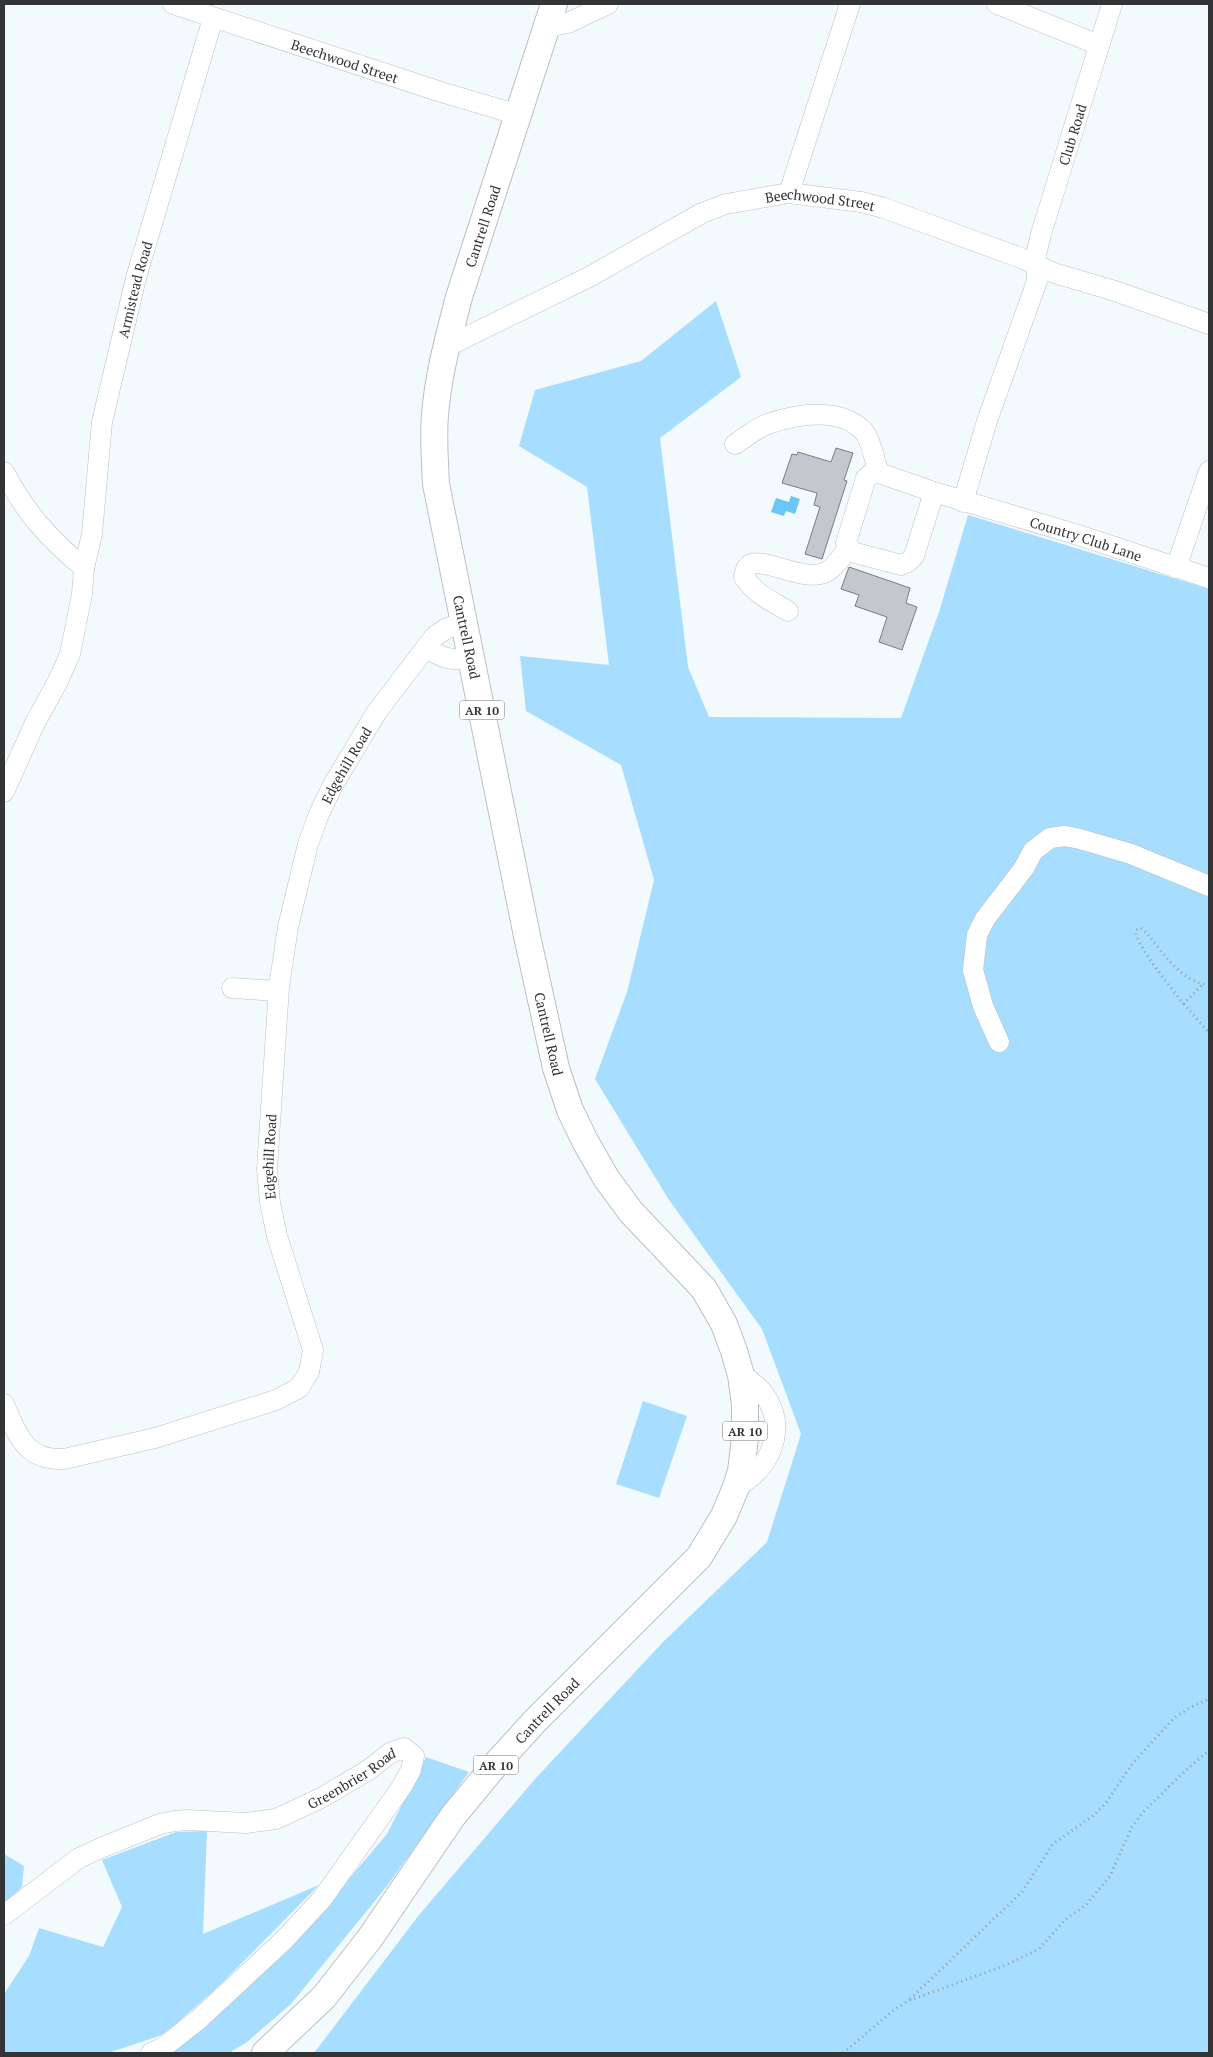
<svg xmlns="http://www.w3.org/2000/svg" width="1213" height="2057" font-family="'PT Serif',serif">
  <rect width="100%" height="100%" fill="#f3fafe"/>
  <g fill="#a7deff">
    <path d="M716,301l25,76 -81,61 28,229 21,50 192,1 38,-106 29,-97 241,74v1464h-895l105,-138 116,-136 129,-138 103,-99 34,-108 -39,-105 -93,-129 -74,-121 32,-87 27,-112 -33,-115 -95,-54 -6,-55 89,9 -22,-178 -68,-41 16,-56 106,-29z"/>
    <path d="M643,1401l44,15 -28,82 -43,-14z"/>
    <path d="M426,1757l43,15 -82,114 -96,118 -44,38 -18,11h-67l48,-34 78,-68 99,-117z"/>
    <path d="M207,1831l-4,103 116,-49 -98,99 -56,50 -57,19h-104v-59l25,-38 10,-28 64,19 19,-40 -20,-47 74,-28z"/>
    <path d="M4,1854l20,12 -2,21 -18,17z"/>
  </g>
  <path fill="#6bc6f8" d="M791,496l9,3 -5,15 -9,-3 -2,5 -13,-4 5,-14 13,4z"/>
  <g fill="#c2c8cc" stroke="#777d81">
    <path d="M836,448l17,5 -9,27 3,1 -25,78 -17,-5 15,-47 -6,-2 3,-12 -35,-10 10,-29 5,1 1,-3 33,10z"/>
    <path d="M849,567l61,21 -4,15 11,4 -15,43 -23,-8 8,-25 -32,-11 4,-11 -18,-6z"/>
  </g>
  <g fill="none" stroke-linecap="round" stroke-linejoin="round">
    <defs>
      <g id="minor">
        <path id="s1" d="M173,4l268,88 78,23"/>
        <path d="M997,4l102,41"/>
        <path d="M546,27l22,-4 40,-19"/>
        <path d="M789,193l61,-189"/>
        <path id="s2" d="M446,347l143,-70 113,-64 24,-9 63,-11 72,9 23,6 137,50 33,15 58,17 97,34"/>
        <path d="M735,444c10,-6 21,-16 33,-20 29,-10 75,-18 97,9 6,8 10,29 14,40"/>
        <path d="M4,472c21,40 45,67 80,96l-2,26 -12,60 -12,27 -24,44 -30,67"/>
        <path d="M879,473l55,19 -20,64 -6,6 -7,3 -49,-13 -6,-9 20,-65 5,-4z"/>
        <path id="s3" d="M934,492l141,42 134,44"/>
        <path id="s4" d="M963,502l24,-81 50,-140 -1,-26 5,-21 71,-230"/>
        <path id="s5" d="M84,568l8,-34 10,-112 34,-144 77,-260"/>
        <path d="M1176,568l33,-97"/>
        <path d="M788,611c-17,-10 -33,-17 -44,-34 1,-5 2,-11 7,-13 15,-5 48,15 69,10 13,-2 20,-16 28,-25"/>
        <path d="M426,647c15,12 28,14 46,11"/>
        <path d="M232,988l46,3"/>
        <path d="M999,1042l-16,-36 -10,-36 4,-35 8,-16 39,-51 9,-17 17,-13 15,-2 15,3 51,15 78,32"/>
        <path id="s6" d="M4,1404c13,30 21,57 60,55l91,-21 121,-38 23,-12 10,-16 4,-22 -36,-114 -7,-33 -3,-34 12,-182 9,-60 20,-83 11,-30 14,-29 43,-72 58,-76 13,-9 16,-5"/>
        <path d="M736,1487c48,-25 55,-85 5,-112"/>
        <path id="s7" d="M4,1915l75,-57 24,-11 57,-23 15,-3 12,-1 59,3 30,-4 47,-22 47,-28 20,-16 14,-5 10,8 -3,14 -10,18 -79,111 -38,41 -86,80 -36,28 -11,5"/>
      </g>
      <g id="major">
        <path id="s8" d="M265,2053l59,-56 46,-59 83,-122 43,-52 39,-43 164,-164 25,-41 12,-29 5,-16 4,-33v-34l-4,-29 -7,-24 -10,-27 -20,-35 -73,-77 -25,-34 -21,-37 -15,-31 -14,-42 -29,-132 -91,-452c-1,-23 -3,-46 -1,-69 3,-40 14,-79 24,-118l95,-293"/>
      </g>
    </defs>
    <use href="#minor" stroke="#bac0c4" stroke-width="21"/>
    <use href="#major" stroke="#bac0c4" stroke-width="28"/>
    <g stroke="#999da1" stroke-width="3" stroke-dasharray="1 4" stroke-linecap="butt">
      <path d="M1209,985c-27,-2 -46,-32 -62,-52l-6,-5 -5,2c-4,14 60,90 73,102"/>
      <path d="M1183,1004l19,-19"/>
      <path d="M910,1999l112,-107 31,-48 41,-29 12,-12 26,-39 42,-46 15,-10 20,-9"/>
      <path d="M843,2053l51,-43 14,-9 98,-36 33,-16 28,-31 19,-13 24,-29 22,-49 11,-15 42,-41 24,-21"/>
    </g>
    <use href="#minor" stroke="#fff" stroke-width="20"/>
    <use href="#major" stroke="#fff" stroke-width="26"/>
  </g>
  <g text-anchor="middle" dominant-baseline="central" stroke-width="4" stroke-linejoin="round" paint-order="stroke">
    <g fill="#fff" stroke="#707172" stroke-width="1">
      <rect x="459.5" y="700.5" width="45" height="19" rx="4"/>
      <rect x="722.5" y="1421.5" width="45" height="19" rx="4"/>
      <rect x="473.5" y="1755.5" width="45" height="19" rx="4"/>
    </g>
    <g font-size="12" font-weight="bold" fill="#323436">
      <text x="482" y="710">AR 10</text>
      <text x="745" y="1431">AR 10</text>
      <text x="496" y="1765">AR 10</text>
    </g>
    <g font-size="14" fill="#323436" stroke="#fff">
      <text stroke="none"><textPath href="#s1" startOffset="181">Beechwood Street</textPath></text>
      <text stroke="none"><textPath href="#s4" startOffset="385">Club Road</textPath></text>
      <text stroke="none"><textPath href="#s2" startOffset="410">Beechwood Street</textPath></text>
      <text stroke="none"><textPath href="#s8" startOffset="2078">Cantrell Road</textPath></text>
      <text stroke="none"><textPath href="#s5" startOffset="284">Armistead Road</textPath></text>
      <text stroke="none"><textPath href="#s3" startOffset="159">Country Club Lane</textPath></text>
      <text transform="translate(467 637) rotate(78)">Cantrell Road</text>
      <text stroke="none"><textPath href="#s6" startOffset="980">Edgehill Road</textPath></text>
      <text transform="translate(549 1034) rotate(77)">Cantrell Road</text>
      <text stroke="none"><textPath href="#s6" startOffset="576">Edgehill Road</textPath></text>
      <text stroke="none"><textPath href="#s8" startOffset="445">Cantrell Road</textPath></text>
      <text stroke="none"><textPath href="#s7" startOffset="385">Greenbrier Road</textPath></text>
    </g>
  </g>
  <rect width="1213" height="2057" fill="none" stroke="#323436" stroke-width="10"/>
</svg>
